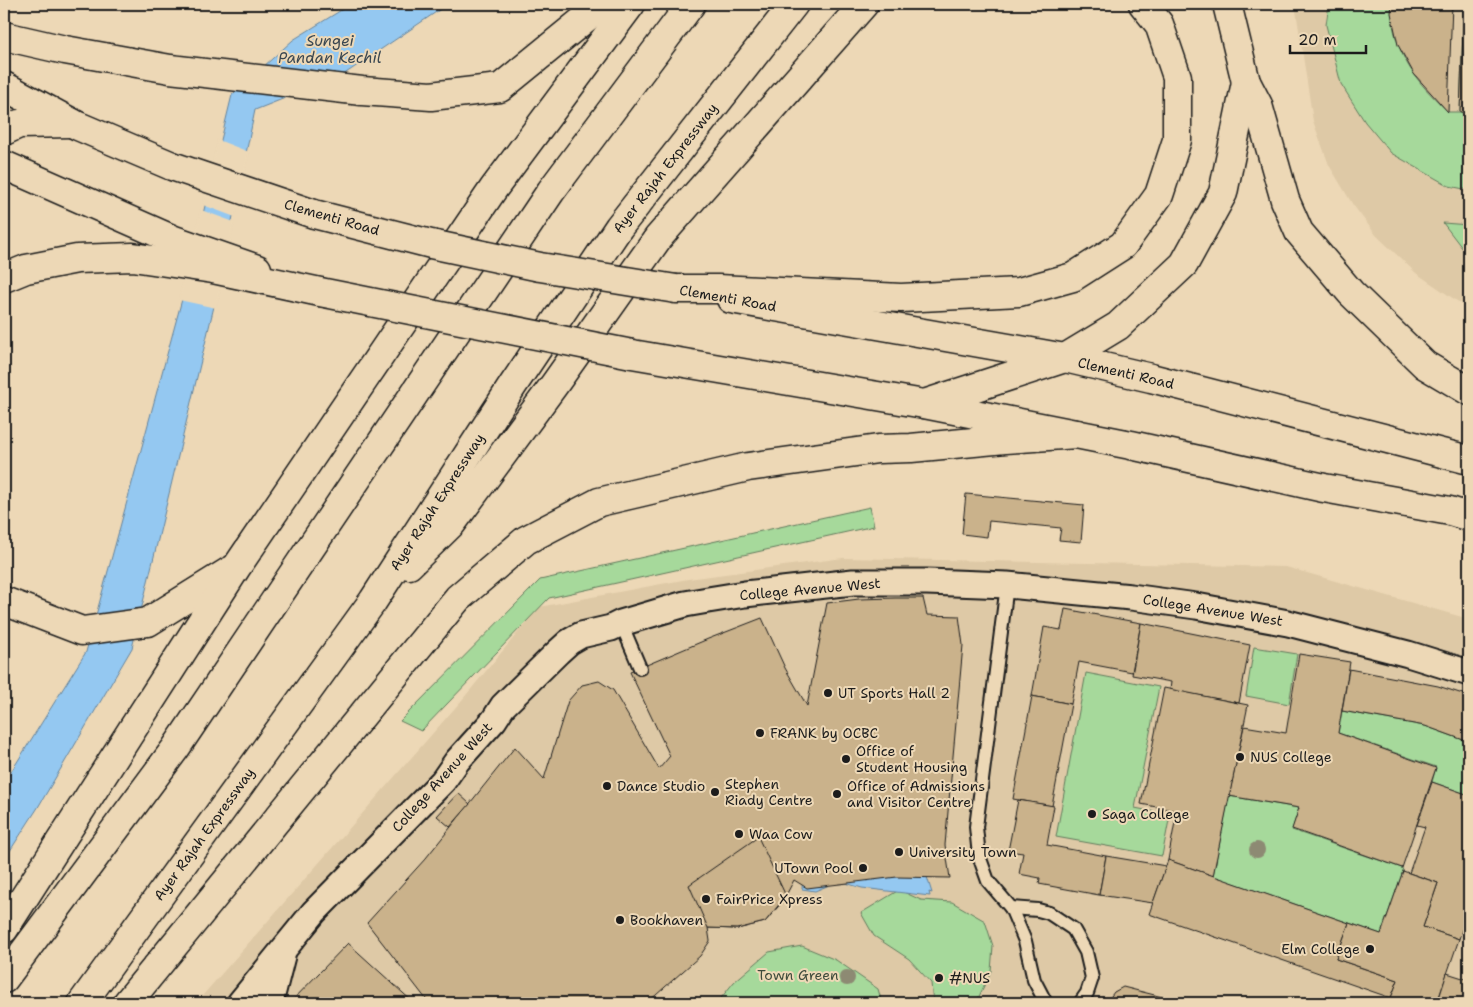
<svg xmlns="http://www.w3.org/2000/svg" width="1473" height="1007" font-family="'Shantell Sans',sans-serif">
  <rect width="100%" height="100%" fill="#edd8b6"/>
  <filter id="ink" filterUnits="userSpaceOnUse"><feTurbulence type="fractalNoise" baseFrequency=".02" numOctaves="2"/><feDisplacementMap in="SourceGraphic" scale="10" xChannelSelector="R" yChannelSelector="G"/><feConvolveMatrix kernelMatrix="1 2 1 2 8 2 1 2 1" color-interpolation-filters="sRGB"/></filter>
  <g filter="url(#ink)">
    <g fill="#dec9a6">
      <path d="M1295,4h174v303l-12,-6 -41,-28 -40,-38 -23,-30 -24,-40 -16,-44z"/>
      <path d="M843,558l443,9 183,52v384h-1273l266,-303 77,-93 149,-28z"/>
    </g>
    <g fill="#a6d99b" stroke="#617a5c">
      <path d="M1329,4h63c-2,23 8,51 22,70 9,14 23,26 34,38h12l4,-108h5v186l-20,-4 -58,-33 -26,-31 -24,-38 -15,-59z"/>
      <path d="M1443,223l26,2v32z"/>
      <path d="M870,507l4,19 -325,72 -128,133 -21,-10 140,-141z"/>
      <path d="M1254,647l43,7 -8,50 -43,-8z"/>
      <path d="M1086,673l73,14 -24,121 35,7 -8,41 -106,-19z"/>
      <path d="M1342,711l83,15 44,16v53l-37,-13 4,-15 -98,-34z"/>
      <path d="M1229,796l70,12 -7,22 110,38 1,3 -22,63 -168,-58z"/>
      <path d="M899,890l22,10 31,2 33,19 8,25 -2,25 -15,32h-43l-2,-20 -22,-24 -35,-23 -13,-23z"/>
      <path d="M802,946l34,14 42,29 4,14h-165l17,-21 35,-30z"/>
    </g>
    <g fill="#94c8f1" stroke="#64839c">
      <path d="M351,4h97l-105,71 -88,35 -39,188 -84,350 -95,161 -33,51v-77l82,-131 98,-360 48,-197 61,-55z"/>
      <path d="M804,852l123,25 5,16 -3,-1 1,4 -68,-8 -23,-7 -24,10 -13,-2z"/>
    </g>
    <g fill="#edd8b6">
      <path d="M218,140l31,12 -14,65 -32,-12z"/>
      <path d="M201,210l33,12 -18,86 -37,-8z"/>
    </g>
    <g fill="#cab28b" stroke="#1c1c1c">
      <path d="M1392,4h60l-4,108 -34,-38 -16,-29 -7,-32z"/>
      <path d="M1464,4h5v109l-9,-1z"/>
      <path d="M966,494l118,11 -3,37 -22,-2 2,-12 -72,-7 -2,16 -25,-3z"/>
      <path d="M895,598h28l4,17 32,1 4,29 -18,200 5,33 -53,-1 -90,11 -13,-8 -11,21 -18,21 -28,7 -29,-1 2,13 -10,15 -53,47h-218l-62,-80 59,-65 89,-111 29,32 24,-78 14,-16 17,-4 14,9 46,79 11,-13 -40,-84 78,-33 54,-21 23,50 22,38 20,-103 32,-4z"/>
      <path d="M1065,609l76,14 -9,49 -53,-10 -8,42 -39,-8 12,-69 17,3z"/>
      <path d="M1141,623l109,22 -11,58 -69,-13 1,-8 -39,-7z"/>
      <path d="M1299,654l51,8 -12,71 98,35 -34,100 -110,-39 7,-21 -70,-12 15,-70 42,7z"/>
      <path d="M1349,669l89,17 31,10v46l-44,-16 -83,-15z"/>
      <path d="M1164,688l84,17 -35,171 -45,-16 9,-49 -36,-7z"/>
      <path d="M1032,696l39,8 -19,102 -39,-7z"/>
      <path d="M1432,782l37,13v114l-10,30 -36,-12 15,-44 -29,-10 16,-46 -8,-2z"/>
      <path d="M458,793l12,11 -20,23 -13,-11z"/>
      <path d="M1018,800l36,6 -7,39 59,11 -7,39 -60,-11 1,-6 -21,-4 4,-21 -15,-2z"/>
      <path d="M758,837l28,59 -21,26 -28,7 -29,-1 -19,-43z"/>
      <path d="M1106,856l60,10 -13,37 -54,-8z"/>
      <path d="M1168,860l181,63 -13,36 62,21 -7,18 -242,-84z"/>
      <path d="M1403,871l35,12 -15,44 36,12 -22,64h-48l9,-23 -62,-21 13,-36 32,11z"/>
      <path d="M348,943l66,60h-124z"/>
      <path d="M1447,973l22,7v23h-25l-6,-2z"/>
      <path d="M1123,987l63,16h-80l8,-11z"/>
    </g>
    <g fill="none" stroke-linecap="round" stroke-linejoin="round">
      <defs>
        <g id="lane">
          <path d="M1007,585l-31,242 3,29 9,25 23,27 14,33 9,39 12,23"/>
          <path d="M621,623l19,45"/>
          <path d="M1011,908l27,2 11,3 24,16 13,23 6,26 -5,15 -7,10"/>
        </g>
        <g id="street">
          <path d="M240,1003l74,-91 129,-131 14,-20 37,-41 9,-14 55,-54 11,-10 12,-7 30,-7 10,-5 64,-19 23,-4 37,-6 108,-12h74l80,3 124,12 65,9 92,17 120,31 61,19"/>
          <path d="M270,1003l12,-47"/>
        </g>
        <g id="primary">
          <path d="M4,86l74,40 94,40"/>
          <path d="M4,165l170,75 83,29"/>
          <path d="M731,299l334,59 86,20 318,82"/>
          <path d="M632,354l292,50 207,41 193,43 126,23 19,6"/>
        </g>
        <g id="highway">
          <path d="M1227,4l19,78 12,23 27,95 14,32 52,61 74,72 44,26"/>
          <path d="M4,36l61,14 105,19 192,22 69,5 69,-8 103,-84"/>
          <path d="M4,131l15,-7 53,-1"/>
          <path d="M4,278l22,-9 51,-10 56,-2 80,12 107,23"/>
          <path d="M676,289h42l183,9 118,-6 54,-15 50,-32 36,-50 18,-55v-63l-18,-53 -16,-20"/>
          <path d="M924,404l141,-46 53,-32 66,-62 39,-71 23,-111"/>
          <path d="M409,565l43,-42 102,-138 104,-147 206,-234"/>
          <path d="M4,601l78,30 66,-9 82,-51"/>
          <path d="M4,929l232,-361 258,-380 137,-184"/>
          <path d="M4,979l171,-230 376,-558 140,-187"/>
          <path d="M82,1003l291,-402 140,-216 106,-158 175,-223"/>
          <path d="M127,1003l331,-405 68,-58 73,-38 149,-35 130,-18 33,-1 94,-9 72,-5"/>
        </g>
      </defs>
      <use href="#lane" stroke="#1c1c1c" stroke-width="16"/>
      <use href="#street" stroke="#1c1c1c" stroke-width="29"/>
      <use href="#primary" stroke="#1c1c1c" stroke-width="31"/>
      <use href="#highway" stroke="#1c1c1c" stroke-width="31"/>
      <use href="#lane" stroke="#edd8b6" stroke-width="12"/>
      <use href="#street" stroke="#edd8b6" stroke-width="25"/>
      <use href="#primary" stroke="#edd8b6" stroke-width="28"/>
      <use href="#highway" stroke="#edd8b6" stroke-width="28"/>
      <defs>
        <g id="primary-bridge">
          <path d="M172,166l142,48 117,30 109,23 136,22"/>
          <path d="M320,292l312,62"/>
        </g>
      </defs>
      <use href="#primary-bridge" stroke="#1c1c1c" stroke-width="31" stroke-linecap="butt"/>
      <use href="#primary-bridge" stroke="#edd8b6" stroke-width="28"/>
    </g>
    <g fill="#8d8a73">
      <circle cx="1257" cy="850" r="8"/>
      <circle cx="847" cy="978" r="8"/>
    </g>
  </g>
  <g fill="#1c1c1c" stroke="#edd8b6" stroke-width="2">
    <circle cx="828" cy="693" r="5"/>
    <circle cx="760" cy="733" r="5"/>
    <circle cx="1240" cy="757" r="5"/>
    <circle cx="846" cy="759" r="5"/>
    <circle cx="607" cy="786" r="5"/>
    <circle cx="715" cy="792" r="5"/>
    <circle cx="837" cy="794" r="5"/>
    <circle cx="1092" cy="814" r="5"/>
    <circle cx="739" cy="834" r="5"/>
    <circle cx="899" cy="852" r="5"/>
    <circle cx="863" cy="868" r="5"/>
    <circle cx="706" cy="899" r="5"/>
    <circle cx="620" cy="920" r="5"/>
    <circle cx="1370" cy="949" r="5"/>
    <circle cx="939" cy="978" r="5"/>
  </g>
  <g text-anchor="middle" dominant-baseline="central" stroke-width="4" stroke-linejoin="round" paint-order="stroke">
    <g font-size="14" fill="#1c1c1c" stroke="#edd8b6">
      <text transform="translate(665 168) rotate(-52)">Ayer Rajah Expressway</text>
      <text transform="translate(332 217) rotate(16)">Clementi Road</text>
      <text transform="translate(728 298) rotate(10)">Clementi Road</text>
      <text transform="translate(1126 373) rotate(13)">Clementi Road</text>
      <text transform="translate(437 502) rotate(-57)">Ayer Rajah Expressway</text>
      <text transform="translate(810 589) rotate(-5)">College Avenue West</text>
      <text transform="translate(1213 610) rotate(9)">College Avenue West</text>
      <text transform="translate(442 777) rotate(-48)">College Avenue West</text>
      <text transform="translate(204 834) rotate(-54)">Ayer Rajah Expressway</text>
    </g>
    <g font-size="14" fill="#1c1c1c" stroke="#edd8b6" text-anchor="start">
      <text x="838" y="693">UT Sports Hall 2</text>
      <text x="770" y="733">FRANK by OCBC</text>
      <text x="856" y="751">Office of<tspan x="856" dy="16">Student Housing</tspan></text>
      <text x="1250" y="757">NUS College</text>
      <text x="725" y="784">Stephen<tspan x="725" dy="16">Riady Centre</tspan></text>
      <text x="617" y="786">Dance Studio</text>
      <text x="847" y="786">Office of Admissions<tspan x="847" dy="16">and Visitor Centre</tspan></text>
      <text x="1102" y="814">Saga College</text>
      <text x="749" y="834">Waa Cow</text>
      <text x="909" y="852">University Town</text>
      <text x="853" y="868" text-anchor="end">UTown Pool</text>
      <text x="716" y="899">FairPrice Xpress</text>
      <text x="630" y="920">Bookhaven</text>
      <text x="1360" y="949" text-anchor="end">Elm College</text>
      <text x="949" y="978">#NUS</text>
    </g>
    <g font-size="14" fill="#3e4b3c" stroke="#edd8b6">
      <text x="798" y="975">Town Green</text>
    </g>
    <g font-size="15" font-style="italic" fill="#3a4751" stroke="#edd8b6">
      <text x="330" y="41">Sungei<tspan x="330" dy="17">Pandan Kechil</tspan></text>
    </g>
  </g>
  <rect width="1473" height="1007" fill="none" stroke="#edd8b6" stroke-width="20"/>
  <rect x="10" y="10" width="1453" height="987" fill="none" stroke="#1c1c1c" stroke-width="2" filter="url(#ink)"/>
  <path d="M1290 45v8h76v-8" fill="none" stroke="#1c1c1c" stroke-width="2.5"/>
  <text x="1298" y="45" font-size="15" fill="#1c1c1c" stroke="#edd8b6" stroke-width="4" paint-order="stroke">20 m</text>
</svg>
